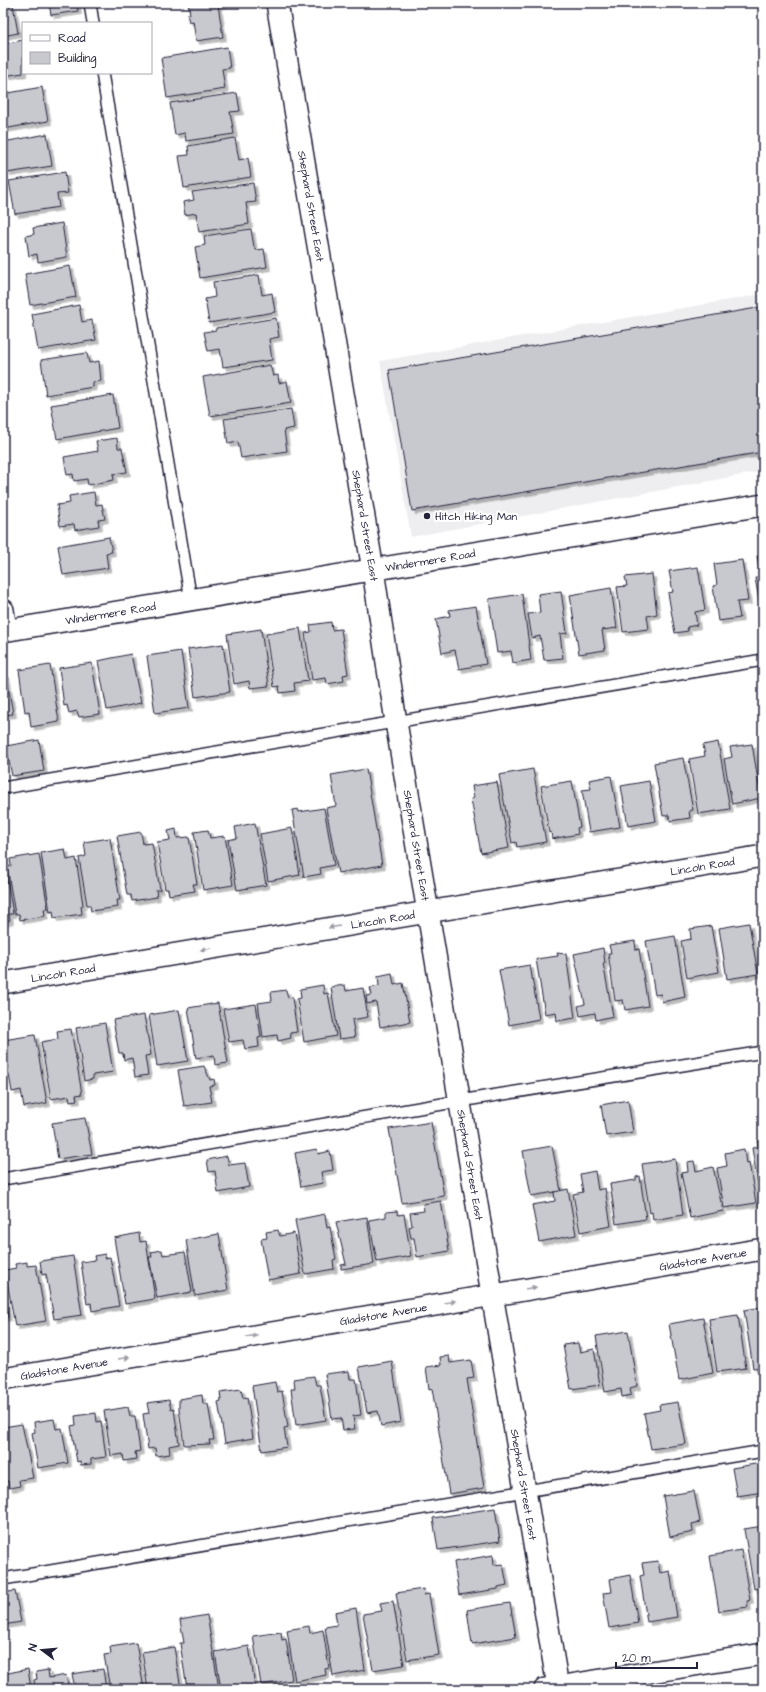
<svg xmlns="http://www.w3.org/2000/svg" width="766" height="1692" font-family="'Architects Daughter',sans-serif">
  <defs>
    <filter id="shadow"><feDropShadow dx="3.5" dy="3.5" stdDeviation="0" flood-color="#0004"/></filter>
  </defs>
  <rect width="100%" height="100%" fill="#fff"/>
  <filter id="ink" filterUnits="userSpaceOnUse"><feTurbulence type="fractalNoise" baseFrequency=".025" numOctaves="2"/><feDisplacementMap in="SourceGraphic" scale="8" xChannelSelector="R" yChannelSelector="G"/><feConvolveMatrix kernelMatrix="1 2 1 2 8 2 1 2 1" color-interpolation-filters="sRGB"/></filter>
  <g filter="url(#ink)">
    <path fill="#eeeef1" d="M763,294v177l-352,66 -31,-176z"/>
    <g fill="#c8c8cf" stroke="#22223b" filter="url(#shadow)">
      <path d="M49,3h28l1,8 -27,4z"/>
      <path d="M188,3h40l-10,2 5,32 -27,4 -3,-20 -4,1 -2,-8h3z"/>
      <path d="M13,5l5,28 -15,3v-30z"/>
      <path d="M23,40v33l-20,3v-32z"/>
      <path d="M227,47l3,21 -8,1 3,20 -58,9 -6,-40z"/>
      <path d="M42,87l6,34 -45,8v-35z"/>
      <path d="M237,93l3,18 -10,1 4,22 -48,7 -1,-8 -10,2 -5,-32z"/>
      <path d="M47,134l5,32 -45,7 -4,-31z"/>
      <path d="M235,138l4,22 9,-2 3,19 -67,11 -5,-32 10,-1 -1,-9z"/>
      <path d="M65,172l3,21 -11,1 2,13 -44,7 -6,-33z"/>
      <path d="M253,183l3,19 -10,1 3,21 -50,8 -3,-19 -11,2 -2,-13 11,-2 -2,-8z"/>
      <path d="M62,223l5,34 -29,5 -1,-8 -8,2 -3,-20 8,-2 -1,-6z"/>
      <path d="M251,229l3,18 2,3 8,-1 3,18 -67,11 -5,-31 10,-2 -1,-9z"/>
      <path d="M70,266l6,31 -46,8 -5,-31z"/>
      <path d="M259,275l3,20 10,-2 3,19 -66,11 -4,-24 10,-2 -2,-15z"/>
      <path d="M79,305l3,17 10,-2 4,20 -58,10 -6,-36z"/>
      <path d="M763,307v145l-351,59 -23,-141z"/>
      <path d="M276,318l3,19 -10,2 3,21 -49,7 -3,-18 -12,2 -4,-19 12,-2v-2z"/>
      <path d="M87,353l2,10 10,-2 2,20 -8,1v5l-47,8 -5,-35z"/>
      <path d="M270,365l3,11 5,-1 1,8 8,-2 4,22 -81,13 -7,-39z"/>
      <path d="M113,395l5,33 -61,11 -6,-34z"/>
      <path d="M291,409l3,19 -10,2 3,21 -46,7 -3,-16 -10,2 -4,-25z"/>
      <path d="M117,438l1,10h4l5,24 -14,2 1,6 -26,5 -1,-6 -13,2 -1,-7 -6,1 -3,-18 34,-6 -2,-10z"/>
      <path d="M94,492l2,13 6,-1 3,15 -7,1 1,6 -24,4 -1,-6 -14,2 -3,-21 13,-2 -1,-7z"/>
      <path d="M109,537l3,15 -6,1 2,15 -45,7 -5,-29z"/>
      <path d="M757,556h6v61h-1l-7,-39h5z"/>
      <path d="M742,560l6,41 -11,1 3,16 -22,3 -5,-35 4,-1 -3,-21z"/>
      <path d="M698,567l7,43 -10,2 2,13 -10,2 1,4 -13,2 -7,-40 5,-1 -4,-21z"/>
      <path d="M652,574l5,40 -10,2 2,13 -26,3 -6,-45 10,-1 -2,-9z"/>
      <path d="M611,588l6,40 -15,2 3,20 -26,4 -9,-59z"/>
      <path d="M561,591l6,42 -7,1 3,24 -19,2 -4,-24 -8,2 -4,-24 12,-1 -2,-19z"/>
      <path d="M522,594l9,66 -18,3 -2,-12 -14,2 -8,-54z"/>
      <path d="M476,606l10,58 -27,5 -4,-19 -13,3 -6,-34 14,-3 -1,-6z"/>
      <path d="M331,622l1,8 9,-1 7,45 -5,1 1,6 -17,3 -1,-6 -14,2 -7,-47 6,-1 -1,-7z"/>
      <path d="M300,628l8,53 -14,2 1,8 -15,2 -1,-7 -5,1 -8,-53z"/>
      <path d="M261,629l8,57 -19,2 -1,-7 -15,3 -7,-50z"/>
      <path d="M223,644l7,48 -35,5 -7,-48z"/>
      <path d="M181,651l8,57 -34,5 -8,-57z"/>
      <path d="M131,654l10,49 -34,7 -9,-49z"/>
      <path d="M92,663l8,51 -21,3 -2,-6 -8,2 -2,-8 -3,1 -5,-38z"/>
      <path d="M50,665l9,57 -28,5 -2,-16 -4,1 -6,-42z"/>
      <path d="M3,674h3l7,40 -10,1z"/>
      <path d="M39,740l5,31 -32,5 -6,-30z"/>
      <path d="M718,742l12,67 -32,5 -9,-55 16,-3 -2,-11z"/>
      <path d="M752,744l9,54 -29,6 -8,-45 8,-2 -2,-10z"/>
      <path d="M683,758l10,52 -4,1 1,7 -20,3 -1,-6 -6,1 -9,-53z"/>
      <path d="M366,769l16,96 -44,8 -12,-65 10,-2 -5,-31z"/>
      <path d="M533,769l13,73 -29,5 -1,-5 -4,1 -13,-68z"/>
      <path d="M611,776l9,51 -31,5 -7,-42 9,-1 -2,-9z"/>
      <path d="M572,781l8,46 -3,1 1,6 -26,5 -1,-7 -2,1 -8,-47z"/>
      <path d="M649,781l7,40 -28,5 -7,-40z"/>
      <path d="M497,782l12,66 -28,5 -10,-54 3,-1 -2,-12z"/>
      <path d="M324,808l10,57 -14,3 1,6 -17,3 -12,-67 6,-1 1,3z"/>
      <path d="M255,823l11,62 -29,5 -9,-50 9,-2 -2,-11z"/>
      <path d="M292,828l8,47 -32,6 -8,-47z"/>
      <path d="M176,829l1,9 12,-1 8,47h-4l2,7 -26,4 -1,-6h-3l-8,-47 13,-2 -2,-9z"/>
      <path d="M208,830l2,8 15,-2 8,49 -30,5 -9,-58z"/>
      <path d="M141,832l2,12 9,-1 8,47h-4l1,7 -25,4 -1,-6h-4l-10,-59z"/>
      <path d="M110,838l10,62h-3l1,7 -27,4 -1,-6h-3l-8,-47 7,-2 -2,-14z"/>
      <path d="M65,849l2,11 9,-2 7,47 -2,1 1,8 -28,4 -1,-7 -3,1 -9,-59z"/>
      <path d="M39,854l9,55h-4l1,7 -25,4 -1,-6h-4l-8,-47 4,-1 -1,-7z"/>
      <path d="M3,857l10,57h-4l1,6 -7,2z"/>
      <path d="M763,921v35l-6,-34z"/>
      <path d="M749,923l9,51 -31,5 -8,-51z"/>
      <path d="M711,926l8,46 -32,6 -6,-37 10,-2 -1,-10z"/>
      <path d="M675,936l10,61 -23,5 -1,-8 -6,1 -9,-54z"/>
      <path d="M635,941l1,9 3,-1 9,57 -23,4 -2,-10 -8,1 -7,-48h3l-2,-8z"/>
      <path d="M603,948l2,15h-2l10,53 -17,4 -1,-7 -15,3 -2,-10 7,-2 -11,-50z"/>
      <path d="M557,953l9,1 9,64 -18,3 -1,-9 -11,2 -9,-55 22,-3z"/>
      <path d="M530,965l9,54 -30,6 -10,-55z"/>
      <path d="M392,973l2,12 9,-2 7,39 -30,5 -4,-25 -9,2 -1,-8 6,-1 -2,-7 9,-2 -1,-10z"/>
      <path d="M323,985l1,9 4,-1 8,43 -32,6 -7,-43 4,-1 -1,-9z"/>
      <path d="M345,985l1,6 17,-3 5,29 -16,3 3,17 -16,2 -8,-52z"/>
      <path d="M286,990l2,8 4,-1 5,35 -7,1 1,5 -13,3 -1,-6 -14,2 -5,-34 14,-2 -1,-9z"/>
      <path d="M218,1003l10,60 -13,2 -1,-10 -18,3 -8,-50z"/>
      <path d="M256,1004l5,33 -3,1 1,9 -14,2 -2,-9 -14,2 -6,-33z"/>
      <path d="M179,1010l9,51 -31,5 -8,-51z"/>
      <path d="M144,1015l7,40 -6,1 3,19 -13,2 -3,-19 -8,2 -1,-7h-4l-6,-33z"/>
      <path d="M105,1023l8,49 -20,3v4l-9,2 -8,-53z"/>
      <path d="M71,1029l11,65 -6,1 1,5 -7,1 -1,-5 -18,3 -10,-57 17,-3 -1,-8z"/>
      <path d="M35,1035l12,68 -23,4 -3,-17 -9,2 -9,-52z"/>
      <path d="M204,1066l6,14 4,-1 1,6 -6,1 3,16 -28,4 -6,-36z"/>
      <path d="M628,1100l5,32 -27,4 -5,-31z"/>
      <path d="M85,1118l7,36 -34,5 -6,-36z"/>
      <path d="M431,1122l13,74 -42,7 -13,-74z"/>
      <path d="M763,1140v64l-2,1 -9,-57 6,-1 -1,-6z"/>
      <path d="M552,1146l9,45 -30,5 -8,-45z"/>
      <path d="M317,1149l1,5 12,-3 3,19 -12,2 2,11 -22,4 -6,-34z"/>
      <path d="M744,1149l2,15 3,-1 7,40 -32,5 -7,-40 10,-2 -2,-13z"/>
      <path d="M227,1156l2,9 16,-2 4,24 -31,6 -3,-22 -6,1 -2,-12z"/>
      <path d="M675,1159l8,56 -30,5 -1,-8 -2,1 -8,-49z"/>
      <path d="M694,1161l2,10 17,-4 10,44 -33,7 -9,-45 7,-1 -1,-10z"/>
      <path d="M595,1171l3,19 7,-2 6,38 -31,6 -7,-38 10,-2 -3,-18z"/>
      <path d="M640,1176l6,43 -30,5 -6,-40 26,-4v-3z"/>
      <path d="M568,1189l8,46 -37,7 -7,-37 23,-4 -1,-9z"/>
      <path d="M441,1201l8,50 -32,6 -3,-19h-3l-2,-11 3,-1 -2,-13 14,-2 -1,-7z"/>
      <path d="M397,1211l1,4 6,-1 7,42 -34,6 -8,-42 17,-3v-5z"/>
      <path d="M325,1214l2,14 3,-1 6,32 -3,1 1,9 -29,5 -10,-54z"/>
      <path d="M367,1217l7,47 -33,5v-4l5,-1 -10,-42z"/>
      <path d="M278,1230l2,6 14,-3 7,41 -33,6 -7,-41 6,-1 -1,-6z"/>
      <path d="M139,1233l1,9 6,-1 9,58 -30,5 -11,-66z"/>
      <path d="M219,1234l9,56 -33,6 -9,-56z"/>
      <path d="M162,1250l1,5 22,-3 7,40 -35,6 -8,-41h3l-1,-5z"/>
      <path d="M105,1254v4l5,-1 9,49 -27,5 -1,-8 -4,1 -6,-42 14,-2 -1,-4z"/>
      <path d="M73,1256l9,59 -28,4 -8,-45 -4,1 -2,-14z"/>
      <path d="M27,1262v4l9,-1 10,56 -31,5 -10,-56 11,-2 -1,-4z"/>
      <path d="M3,1286l5,31 -5,1z"/>
      <path d="M763,1307v60l-10,1 -9,-58z"/>
      <path d="M738,1315l8,53 -29,4 -8,-53z"/>
      <path d="M703,1318l10,55 -34,7 -10,-56z"/>
      <path d="M628,1331l9,55 -7,2 1,7 -9,2 -1,-8 -16,3 -9,-56z"/>
      <path d="M578,1343l2,9 14,-3 6,36 -29,4 -8,-44z"/>
      <path d="M449,1356l1,7 21,-3 3,18 -7,1 17,109 -35,6 -17,-106 -3,1 -3,-22 15,-2 -1,-8z"/>
      <path d="M392,1361l9,61 -20,4 -3,-15 -11,2 -8,-46z"/>
      <path d="M349,1371l1,8h6l5,36 -8,1 2,13 -12,1 -2,-12 -9,1 -7,-45z"/>
      <path d="M314,1376l2,9h4l6,35 -30,5 -5,-36h4l-1,-10z"/>
      <path d="M275,1382l2,10 5,-1 6,36 -4,1 3,19 -25,4 -10,-65z"/>
      <path d="M241,1389l2,9 4,-1 6,41 -28,5 -7,-41 3,-1 -1,-9z"/>
      <path d="M202,1395l1,9h5l6,36h-5l1,4 -26,1 -5,-36v-10z"/>
      <path d="M169,1400l2,10 3,-1 5,35 -10,2 1,8 -14,2 -1,-8 -7,1 -5,-35 6,-1 -2,-10z"/>
      <path d="M678,1402l8,42 -35,5 -7,-36 16,-3 -1,-5z"/>
      <path d="M128,1407l2,9h5l5,35 -5,1 1,7 -12,2 -1,-7 -12,2 -7,-45z"/>
      <path d="M96,1413l1,9 4,-1 5,36 -15,2v5l-10,1 -1,-4 -3,1 -6,-36 5,-1 -1,-9z"/>
      <path d="M54,1419l2,10 6,-1 6,35 -30,5 -6,-35 3,-1 -1,-10z"/>
      <path d="M22,1424l11,54 -14,2 1,6 -11,2 -1,-7 -3,1 -2,-10v-45z"/>
      <path d="M761,1463l2,29 -26,4 -5,-28z"/>
      <path d="M694,1491l6,31 -8,2 1,8 -23,5 -7,-41z"/>
      <path d="M495,1508l5,33 -62,9 -5,-32z"/>
      <path d="M763,1526v61l-9,2 -10,-60z"/>
      <path d="M741,1550l9,50 -3,1 1,6 -29,4 -9,-55z"/>
      <path d="M493,1555l1,10 9,-1 4,21 -9,2v2l-39,6 -5,-33z"/>
      <path d="M658,1561l2,12 10,-2 7,46 -30,5 -7,-46 4,-1 -2,-12z"/>
      <path d="M630,1575l8,48 -29,5 -6,-35 9,-1 -2,-13z"/>
      <path d="M423,1589l1,6 5,-1 10,61 -32,5 -11,-67z"/>
      <path d="M15,1591l6,31 -18,3v-32z"/>
      <path d="M393,1601l11,64 -31,5 -10,-56 19,-3 -2,-8z"/>
      <path d="M510,1603l6,34 -44,7 -5,-34z"/>
      <path d="M356,1608l9,62 -32,6 -8,-49 12,-2 -2,-13z"/>
      <path d="M207,1615l12,74h-32l-7,-46h4l-4,-23z"/>
      <path d="M309,1626l1,7 13,-3 6,38 -4,1 1,6 -31,6 -8,-51z"/>
      <path d="M281,1632l1,8 4,-1 6,41 -31,5 -8,-49z"/>
      <path d="M136,1643l8,46h-34l-6,-34 7,-1 -1,-7z"/>
      <path d="M249,1646l6,40 -16,3h-18l-6,-37z"/>
      <path d="M174,1647l7,42h-33l-6,-37z"/>
      <path d="M28,1669l3,20h-28v-15z"/>
      <path d="M103,1669l3,20h-31l-3,-15z"/>
      <path d="M48,1670l1,8 17,-3 3,14h-34l-1,-9 3,-1 -1,-7z"/>
    </g>
    <g fill="none" stroke-linecap="round" stroke-linejoin="round">
      <defs>
        <g id="service">
          <path d="M90,3l3,20"/>
          <path d="M102,73l89,527"/>
          <path d="M3,788l760,-128"/>
          <path d="M3,1179l457,-78 303,-49"/>
          <path d="M3,1579l760,-128"/>
        </g>
        <g id="minor">
          <path id="s1" d="M277,3l96,567 23,152 162,965"/>
          <path d="M3,610l3,20"/>
          <path id="s2" d="M3,631l760,-126"/>
          <path id="s3" d="M3,983l760,-127"/>
          <path id="s4" d="M3,1379l760,-130"/>
          <path d="M545,1689l218,-35"/>
        </g>
      </defs>
      <use href="#service" stroke="#22223b" stroke-width="14"/>
      <use href="#minor" stroke="#22223b" stroke-width="24"/>
      <use href="#service" stroke="#fff" stroke-width="11"/>
      <use href="#minor" stroke="#fff" stroke-width="21"/>
    </g>
    <defs><path id="oneway-solid" d="M-6-.8H1V-3.2L6.5 0L1 3.2V.8H-6Z"/></defs>
    <g fill="#9c9ca7">
      <use href="#oneway-solid" transform="translate(334 927) rotate(170)"/>
      <use href="#oneway-solid" transform="translate(206 949) rotate(170)"/>
      <use href="#oneway-solid" transform="translate(531 1288) rotate(-10)"/>
      <use href="#oneway-solid" transform="translate(450 1302) rotate(-10)"/>
      <use href="#oneway-solid" transform="translate(252 1336) rotate(-10)"/>
      <use href="#oneway-solid" transform="translate(124 1358) rotate(-10)"/>
    </g>
  </g>
  <circle fill="#22223b" stroke="#fff" stroke-width="1.5" cx="427" cy="516" r="4"/>
  <g text-anchor="middle" dominant-baseline="central" stroke-width="4" stroke-linejoin="round" paint-order="stroke">
    <g font-size="11" fill="#22223b" stroke="#fff">
      <text stroke="none"><textPath href="#s1" startOffset="206">Shephard Street East</textPath></text>
      <text stroke="none"><textPath href="#s1" startOffset="530">Shephard Street East</textPath></text>
      <text stroke="none"><textPath href="#s2" startOffset="433">Windermere Road</textPath></text>
      <text stroke="none"><textPath href="#s2" startOffset="109">Windermere Road</textPath></text>
      <text stroke="none"><textPath href="#s1" startOffset="854">Shephard Street East</textPath></text>
      <text stroke="none"><textPath href="#s3" startOffset="709">Lincoln Road</textPath></text>
      <text stroke="none"><textPath href="#s3" startOffset="385">Lincoln Road</textPath></text>
      <text stroke="none"><textPath href="#s3" startOffset="61">Lincoln Road</textPath></text>
      <text stroke="none"><textPath href="#s1" startOffset="1178">Shephard Street East</textPath></text>
      <text stroke="none"><textPath href="#s4" startOffset="710">Gladstone Avenue</textPath></text>
      <text stroke="none"><textPath href="#s4" startOffset="386">Gladstone Avenue</textPath></text>
      <text stroke="none"><textPath href="#s4" startOffset="62">Gladstone Avenue</textPath></text>
      <text stroke="none"><textPath href="#s1" startOffset="1502">Shephard Street East</textPath></text>
    </g>
    <g font-size="11" fill="#22223b" stroke="#fff" text-anchor="start">
      <text x="435" y="516">Hitch Hiking Man</text>
    </g>
  </g>
  <rect width="766" height="1692" fill="none" stroke="#fff" stroke-width="16"/>
  <rect x="8" y="8" width="750" height="1676" fill="none" stroke="#22223b" stroke-width="1.5" filter="url(#ink)"/>
  <rect x="22" y="22" width="130" height="52" fill="#ffffff" stroke="#a7a7b1"/>
  <rect x="30" y="35" width="20" height="6" fill="#ffffff" stroke="#a7a7b1"/>
  <text x="58" y="42" font-size="12" fill="#22223b">Road</text>
  <rect x="30" y="52" width="20" height="12" fill="#c8c8cf" stroke="#a7a7b1"/>
  <text x="58" y="62" font-size="12" fill="#22223b">Building</text>
  <g transform="translate(42 1650) rotate(286)" stroke="#ffffff" stroke-width="3" paint-order="stroke">
  <path d="M0-3L7 15L0 10L-7 15Z" fill="#22223b"/>
  <text y="-6" font-size="11" font-weight="bold" text-anchor="middle" fill="#22223b">N</text>
  </g>
  <path d="M616 1662v6h81v-6" fill="none" stroke="#22223b" stroke-width="2"/>
  <text x="622" y="1662" font-size="12" fill="#22223b" stroke="#ffffff" stroke-width="3" paint-order="stroke">20 m</text>
</svg>
